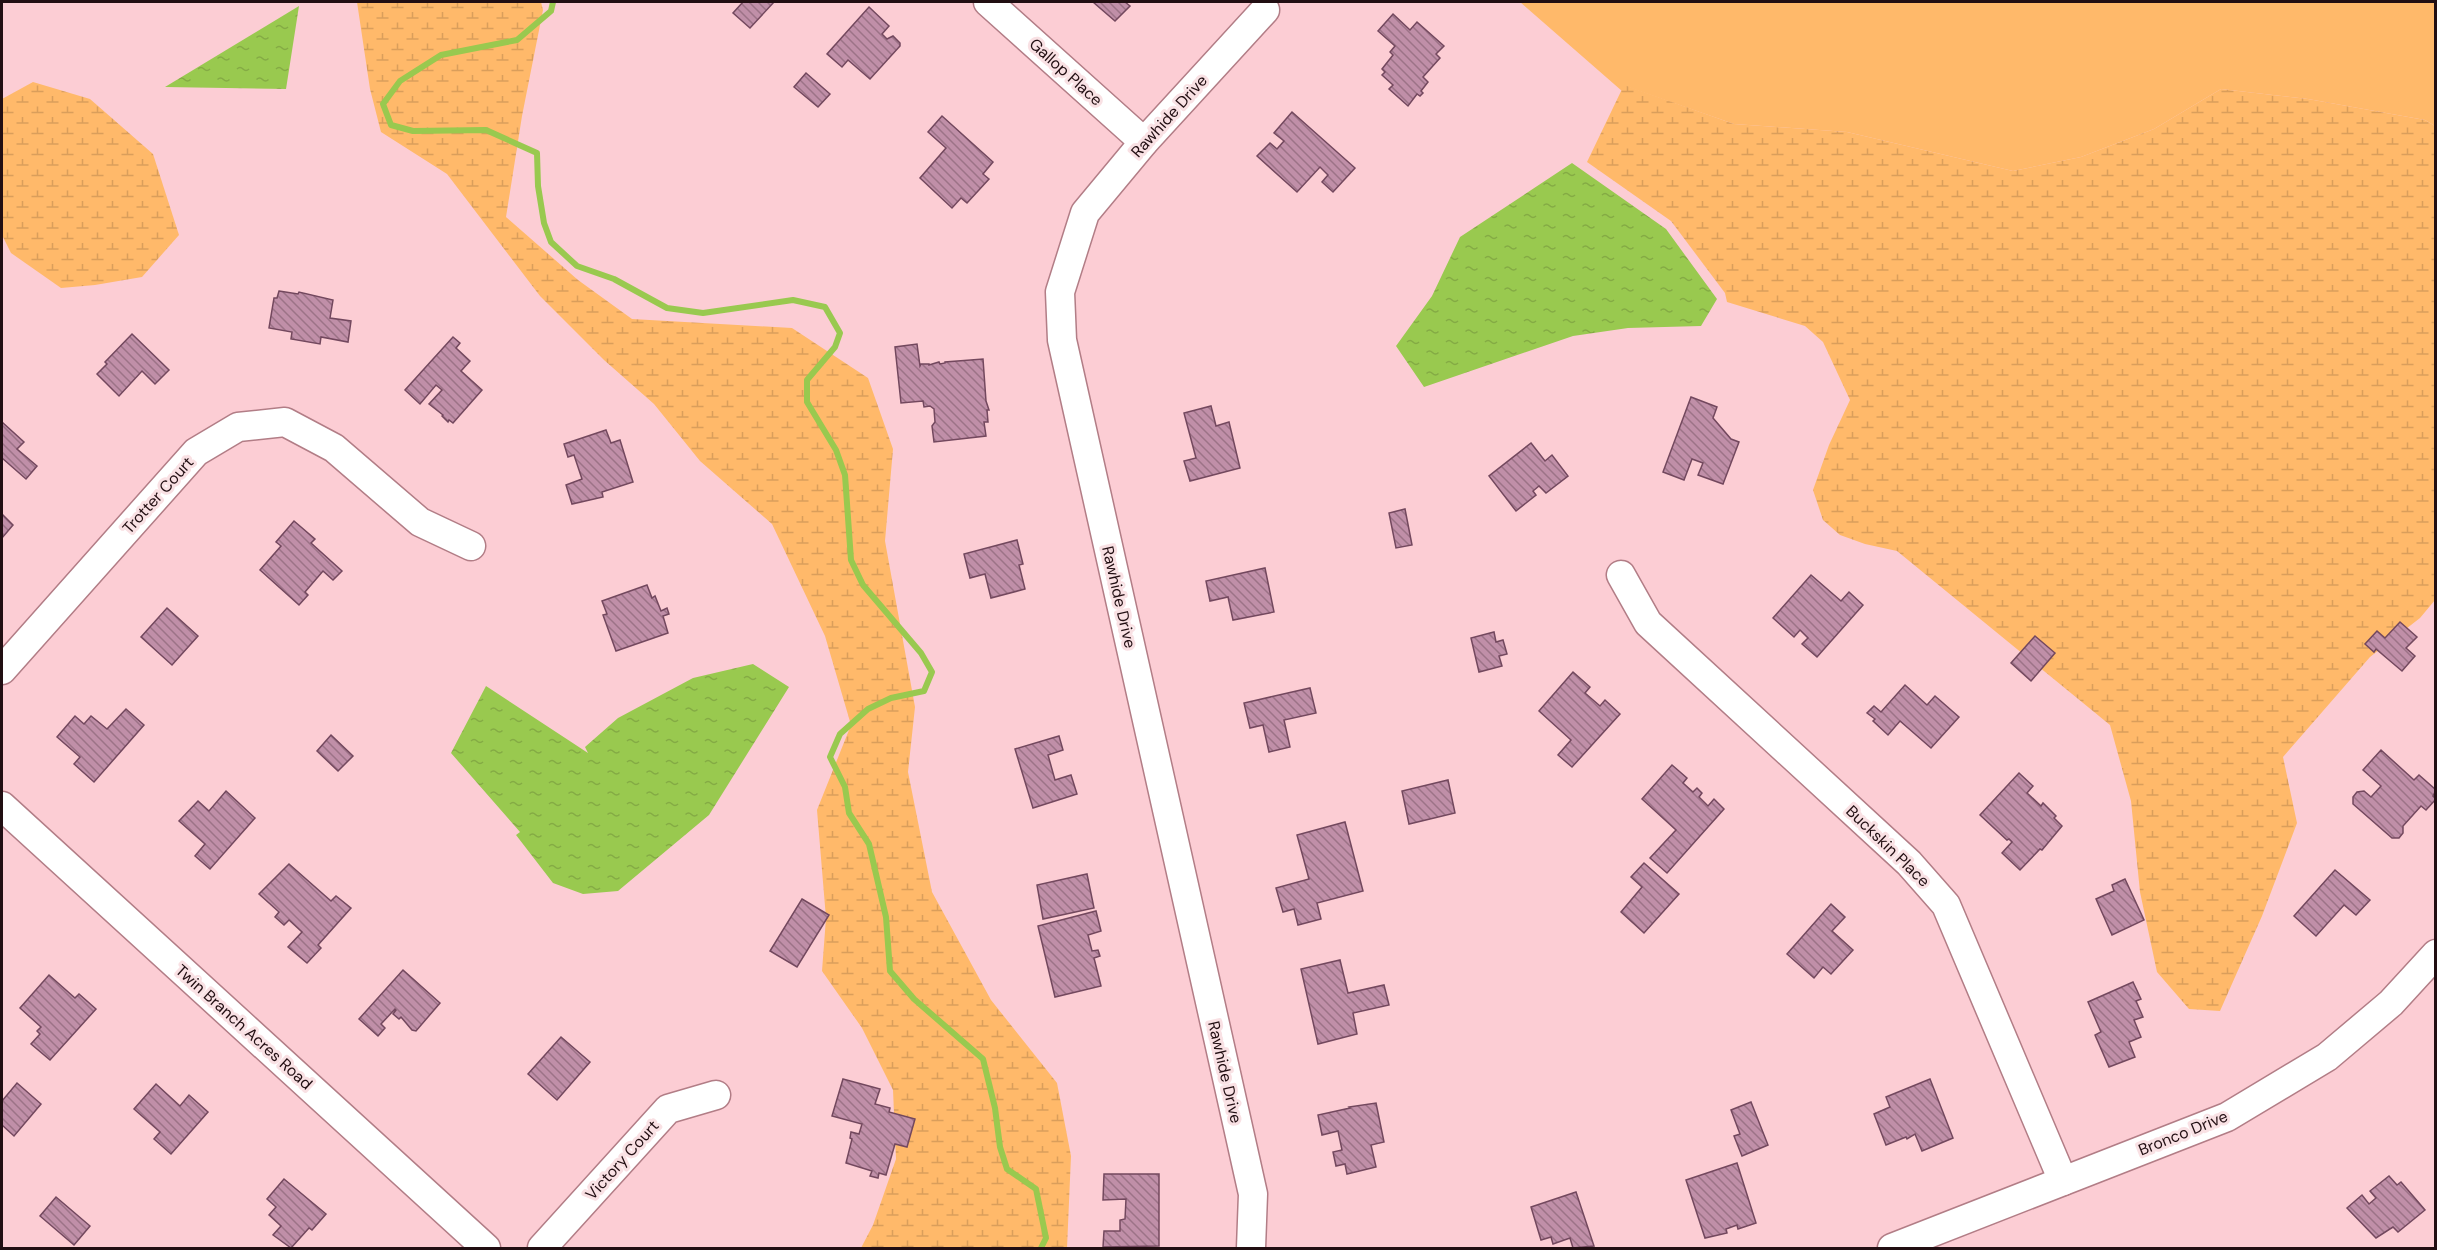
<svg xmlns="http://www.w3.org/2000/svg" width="2437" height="1250" font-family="'DM Sans',sans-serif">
  <defs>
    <pattern id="wetland-marsh" width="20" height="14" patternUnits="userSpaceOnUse" patternTransform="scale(1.5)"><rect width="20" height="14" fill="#ffb96a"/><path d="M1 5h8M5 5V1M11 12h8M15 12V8" fill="none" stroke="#da9e5b"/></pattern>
    <pattern id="water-ripples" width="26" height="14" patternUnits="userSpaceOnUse" patternTransform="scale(1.5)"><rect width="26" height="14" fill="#99c94f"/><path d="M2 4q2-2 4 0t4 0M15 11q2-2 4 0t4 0" fill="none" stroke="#84ab44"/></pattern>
    <pattern id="building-back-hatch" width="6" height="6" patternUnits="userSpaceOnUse" patternTransform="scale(1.5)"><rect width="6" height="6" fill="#c08fa8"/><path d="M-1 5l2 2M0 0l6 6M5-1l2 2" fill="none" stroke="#9c7387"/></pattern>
  </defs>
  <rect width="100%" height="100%" fill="#fccdd4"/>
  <path fill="#ffb96a" d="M1520,2h915v124l-10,-6 -117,-21 -87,-10 -67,40 -73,28 -68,14 -166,-39 -113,-8 -109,-38 -3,5z"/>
  <g fill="url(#wetland-marsh)">
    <path d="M357,2h184l2,8 -21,106 -16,101 72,63 54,39 160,9 76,50 25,71 -8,92 30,166 -7,65 24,120 59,108 66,83 14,73 -4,92h-206l12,-23 23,-66 -3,-69 -31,-62 -40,-57 4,-53 -9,-108 34,-85 -26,-89 -53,-112 -72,-63 -46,-57 -50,-44 -64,-64 -93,-122 -66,-42 -11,-43z"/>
    <path d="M33,82l57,17 63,55 26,81 -37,42 -47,8 -34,3 -50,-35 -9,-18v-136z"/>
    <path d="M1624,85l110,39 113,8 166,39 68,-14 73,-28 67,-40 87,10 117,21 10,6v474l-15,18 -50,39 -87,100 14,66 -35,93 -42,95 -31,-2 -32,-37 -17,-80 -9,-91 -21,-76 -213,-174 -32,-7 -25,-9 -17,-15 -10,-30 16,-45 21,-45 -27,-58 -18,-16 -78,-24 -2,-9 -54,-72 -84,-59z"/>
  </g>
  <g fill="url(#water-ripples)">
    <path d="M299,6l-13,83 -121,-2z"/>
    <path d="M1572,163l94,66 51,70 -16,27 -73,2 -55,8 -149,51 -28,-41 36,-50 28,-59z"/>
    <path d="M753,664l36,23 -80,128 -91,76 -35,3 -30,-11 -37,-48 4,-3 -69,-79 35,-67 102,67 -3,-6 33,-29 75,-40z"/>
  </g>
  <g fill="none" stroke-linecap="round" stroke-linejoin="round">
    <path stroke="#99c94f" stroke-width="6" d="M553,2l-2,9 -34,29 -76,15 -41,26 -17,23 8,21 22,6 73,-1 51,23 1,33 6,37 7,19 26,24 37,13 53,29 36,5 90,-13 32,7 15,26 -5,14 -28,33v22l29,48 9,25 6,85 12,25 58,68 11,19 -8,19 -33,7 -23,11 -28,25 -10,23 15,30 4,26 20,31 17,73 4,54 24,28 69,60 12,49 5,39 7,22 29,20 10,49 -5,10"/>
  </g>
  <g fill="url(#building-back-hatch)" stroke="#73485e" stroke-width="1.5">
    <path d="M743,2h31l-24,26 -17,-15z"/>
    <path d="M1093,2h32l5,4 -15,15z"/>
    <path d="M869,7l20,19 -7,8 5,5 6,-3 7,7v3l-30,33 -22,-19 -6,7 -15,-13z"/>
    <path d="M1393,14l17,16 7,-8 27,24 -8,8 4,4 -17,19 5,5 -7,9 2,2 -3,3 -3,-2 -9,12 -19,-17 4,-4 -11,-10 3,-3 -3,-3 11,-14 -3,-3 5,-6 -17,-15z"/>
    <path d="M806,73l24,21 -12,13 -24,-20z"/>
    <path d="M1292,112l63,56 -22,24 -11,-10 6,-7 -8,-8 -23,25 -40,-36 13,-13 7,6 7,-8 -10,-8z"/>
    <path d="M942,116l51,46 -10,12 6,5 -22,24 -6,-5 -9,10 -32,-30 26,-30 -18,-16z"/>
    <path d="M279,291l19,3 1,-2 34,8 -3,18 21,3 -3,21 -27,-5 -1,7 -29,-5 1,-7 -23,-4 5,-30h3z"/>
    <path d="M132,334l37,36 -14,14 -13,-13 -23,25 -22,-22 10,-10 -2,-2z"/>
    <path d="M453,337l7,6 -4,5 14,13 -9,10 21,19 -29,33 -4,-3 -1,2 -6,-6 1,-1 -14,-11 13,-14 -6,-5 -16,19 -15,-14z"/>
    <path d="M917,344l3,22 1,-2h8v1l10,-3 1,2 5,-1v-1l38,-3 3,42 3,9h-2l1,12h-4l2,14 -52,6 -2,-16 3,-4 -1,-13 -4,-3 -6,1 -1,-6 -22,2 -6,-56z"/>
    <path d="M1691,397l26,10 -4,11 18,21 8,3 -16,42 -25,-9 5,-12 -11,-4 -8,21 -21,-8z"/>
    <path d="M1211,406l5,20 13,-4 11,46 -50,13 -6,-20 12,-3 -12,-45z"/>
    <path d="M2,422l22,20 -7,7 20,17 -11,13 -24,-21z"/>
    <path d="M606,430l5,13 9,-3 13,42 -31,10 1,5 -31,7 -6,-19 16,-6 -8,-24 -6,2 -4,-13z"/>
    <path d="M1531,443l14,18 7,-6 16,21 -22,17 -7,-7 -6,5 3,4 -20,16 -27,-35z"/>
    <path d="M1405,509l7,36 -16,3 -7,-35z"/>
    <path d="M2,514l11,11 -11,13z"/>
    <path d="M294,521l21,18 -4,4 31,28 -9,9 -10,-9 -18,21 3,3 -9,10 -39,-35 21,-24 -5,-4z"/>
    <path d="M1017,540l6,24 -4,1 6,24 -34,9 -6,-24 -15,4 -6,-24z"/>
    <path d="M1265,568l9,44 -41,8 -5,-23 -18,4 -4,-20z"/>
    <path d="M1811,575l30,26 8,-9 14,13 -46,52 -15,-13 6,-6 -8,-8 -6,7 -21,-19z"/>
    <path d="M647,585l5,13 3,-2 6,15 6,-3 2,6 -6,2 5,17 -52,18 -13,-36 4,-1 -5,-13z"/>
    <path d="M167,608l31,28 -26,29 -31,-28z"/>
    <path d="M2400,622l17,15 -11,11 9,8 -13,15 -26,-22 -2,3 -9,-8 12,-13 8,7z"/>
    <path d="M1494,632l2,10 7,-2 4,14 -8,2 3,10 -23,6 -8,-34z"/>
    <path d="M2035,636l20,17 -24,28 -20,-18z"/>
    <path d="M1573,672l17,15 -5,6 15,13 5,-6 15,14 -48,53 -14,-12 13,-15 -32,-29z"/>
    <path d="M1905,685l22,20 8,-9 24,21 -28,31 -31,-27 -12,14 -15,-14 2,-2 -8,-6 7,-7 7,6z"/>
    <path d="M1310,688l6,25 -32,7 6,27 -21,5 -6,-27 -13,3 -6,-25z"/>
    <path d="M126,709l18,16 -50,57 -20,-18 6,-7 -23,-20 18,-21 9,8 7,-8 16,13z"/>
    <path d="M331,735l22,21 -15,15 -21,-20z"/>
    <path d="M1059,736l4,14 -15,5 7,25 16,-5 6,19 -44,14 -18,-59z"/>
    <path d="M2381,750l33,30 5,-5 17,15 -3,6 3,3 -10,11 -5,-4 -18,20v7l-4,5h-7l-39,-34v-7l4,-5 7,-1 7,6 10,-11 -18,-16z"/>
    <path d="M1672,765l15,13 -4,5 10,9 4,-4 5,5 -3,4 9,9 6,-7 10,10 -57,64 -17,-15 26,-28 -34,-31z"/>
    <path d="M2019,773l14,13 -6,7 14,13 2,-3 13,13 -2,2 8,8 -20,24 -2,-1 -20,21 -18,-17 10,-11 -3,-3 -2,1 -27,-25z"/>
    <path d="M1448,780l7,33 -46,11 -7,-33z"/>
    <path d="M226,791l29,27 -45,51 -15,-13 10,-12 -26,-23 19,-20 11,10z"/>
    <path d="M1345,822l18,69 -46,12 4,16 -23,6 -4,-16 -11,3 -7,-24 33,-9 -12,-44z"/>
    <path d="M1644,863l35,31 -35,39 -23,-21 21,-25 -11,-10z"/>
    <path d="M289,864l42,37 5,-5 15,12 -33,37 3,3 -14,15 -19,-16 14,-15 -13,-12 -5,5 -9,-8 4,-5 -20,-18z"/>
    <path d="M2335,870l35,30 -14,15 -12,-10 -28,31 -22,-20z"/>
    <path d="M1087,874l7,34 -51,11 -6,-34z"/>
    <path d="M2125,879l19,41 -32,15 -16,-36 18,-8 -2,-6z"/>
    <path d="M802,899l27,16 -32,52 -27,-16z"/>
    <path d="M1831,904l14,13 -13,14 21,19 -22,24 -8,-7 -9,11 -27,-24z"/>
    <path d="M1096,911l5,20 -13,4 4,16 6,-1 2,6 -6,2 7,28 -46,11 -17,-71z"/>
    <path d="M1340,960l8,33 36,-8 5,20 -36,8 4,21 -39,10 -17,-75z"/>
    <path d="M403,970l37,33 -24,28 -4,-1 -11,-13 -2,2 -6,-5 3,-4 -1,-1 -14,15 4,4 -7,8 -19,-17z"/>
    <path d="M49,975l26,23 4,-4 17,15 -46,51 -19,-16 9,-10 -3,-3 4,-4 -21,-19z"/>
    <path d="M2133,982l8,17 -5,2 7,16 -9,3 7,17 -12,5 6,15 -26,10 -14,-32 6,-3 -13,-30z"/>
    <path d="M561,1037l29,25 -33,38 -29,-26z"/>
    <path d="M843,1079l37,10 -5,15 15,4 -1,4 26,7 -8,28 -12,-3 -9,31 -7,-2 -1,5 -8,-2 2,-5 -26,-8 6,-24 -2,-1 1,-6 8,2 3,-10 -30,-8z"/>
    <path d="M1930,1079l23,59 -31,13 -7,-17 -8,5 -1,-2 -20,8 -12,-31 16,-7 -4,-10z"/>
    <path d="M17,1083l24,21 -27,32 -12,-11v-24z"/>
    <path d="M156,1084l24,22 9,-11 19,17 -37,42 -17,-15 6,-7 -26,-23z"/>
    <path d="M1751,1102l17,43 -26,11 -8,-20 6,-2 -9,-24z"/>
    <path d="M1376,1103l8,39 -13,3 5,22 -29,7 -2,-10 -9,2 -3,-14 9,-2 -4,-19 -16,4 -4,-20 32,-7 -1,-1z"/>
    <path d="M1737,1163l19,60 -18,6 -1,-4 -11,4 1,4 -22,5 -19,-58z"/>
    <path d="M1104,1174h55v72l-56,1 1,-16h16v-11l5,-1 1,-20 -23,1z"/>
    <path d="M2389,1176l8,9 4,-3 24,28 -27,22 -5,-5 -17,11 -29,-30 15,-13 7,9 7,-6 -6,-7z"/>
    <path d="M284,1179l42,35 -14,16 -3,-2 -18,20 -18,-13 8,-9 -12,-11 7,-8 -9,-8z"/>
    <path d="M1576,1192l18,54 -21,2 -3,-10 -17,6 -2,-7 -10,3 -10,-33z"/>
    <path d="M56,1197l34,29 -16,19 -34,-29z"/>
  </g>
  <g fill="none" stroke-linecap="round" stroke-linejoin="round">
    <defs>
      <g id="minor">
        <path d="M988,2l156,140"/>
        <path d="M1621,575l27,48 261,240 37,42 117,276"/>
        <path d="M2,670l194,-218 42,-25 47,-5 49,26 86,74 51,24"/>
        <path d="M2,806l484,442"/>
        <path d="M542,1248l126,-139 48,-14"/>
        <path d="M1251,1248l2,-54 -191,-854 -2,-48 25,-79 59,-71 121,-132"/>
        <path d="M1892,1248l335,-131 100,-60 64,-54 45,-49"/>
      </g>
    </defs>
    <use href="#minor" stroke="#b27d86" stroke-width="31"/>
    <use href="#minor" stroke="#fff" stroke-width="28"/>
  </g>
  <g text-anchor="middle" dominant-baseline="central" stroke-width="6" stroke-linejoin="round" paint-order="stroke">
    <g font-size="16" fill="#210e12" stroke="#f9e1e4">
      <text transform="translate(1066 72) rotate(42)">Gallop Place</text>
      <text transform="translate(1169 116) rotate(-48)">Rawhide Drive</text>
      <text transform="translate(158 495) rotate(-48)">Trotter Court</text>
      <text transform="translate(1119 597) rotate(77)">Rawhide Drive</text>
      <text transform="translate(1888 846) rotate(44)">Buckskin Place</text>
      <text transform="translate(244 1027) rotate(42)">Twin Branch Acres Road</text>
      <text transform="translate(1225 1072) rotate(77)">Rawhide Drive</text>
      <text transform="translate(2183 1133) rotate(-22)">Bronco Drive</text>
      <text transform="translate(622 1160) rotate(-48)">Victory Court</text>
    </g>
  </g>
  <rect width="2437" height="1250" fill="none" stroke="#210e12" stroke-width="6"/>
</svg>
